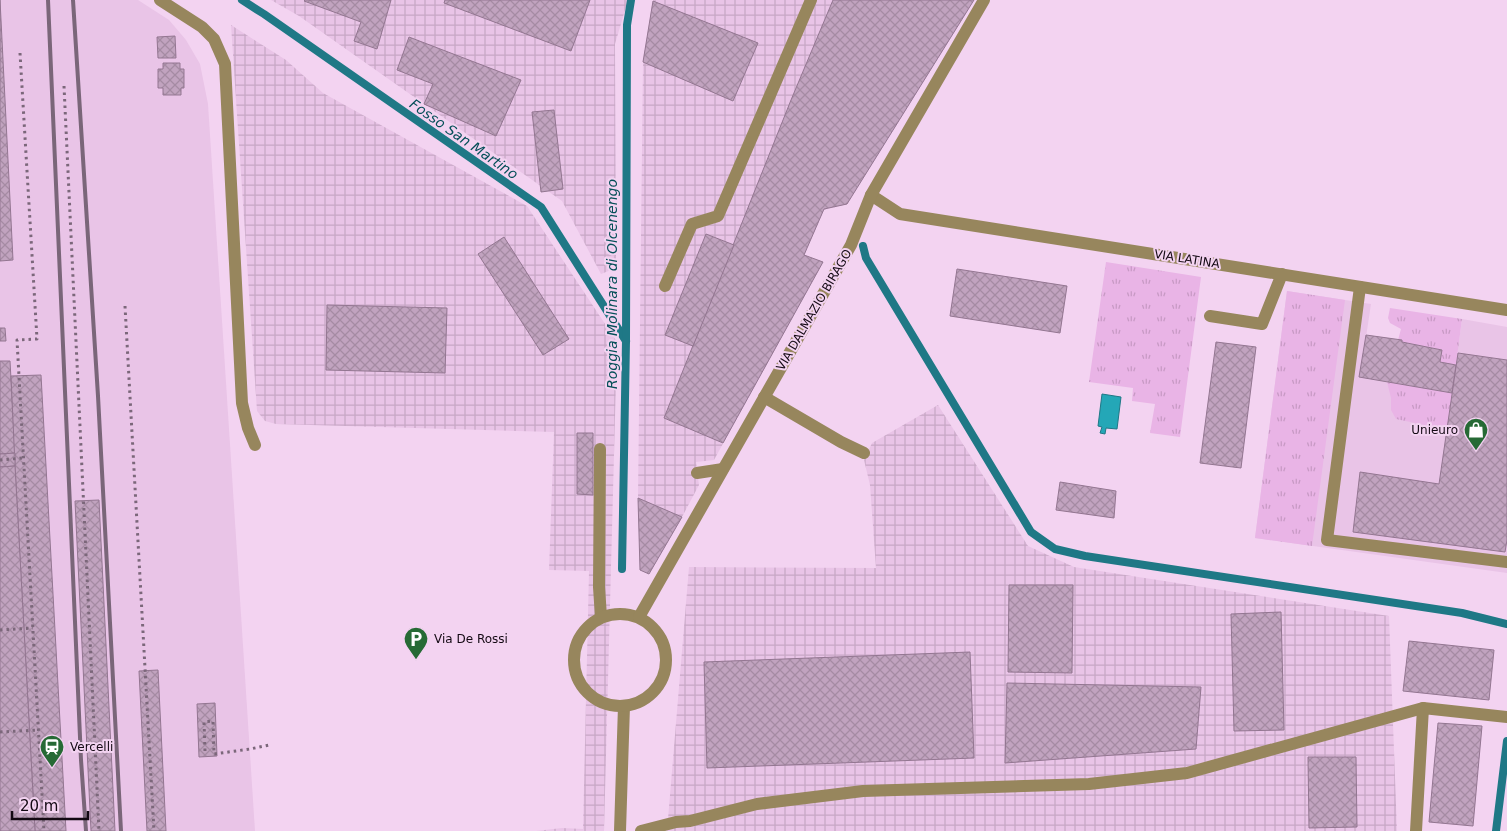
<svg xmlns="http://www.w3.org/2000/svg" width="1507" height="831" viewBox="0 0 1507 831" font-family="'DejaVu Sans',sans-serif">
  <defs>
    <pattern id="industrial-grid" width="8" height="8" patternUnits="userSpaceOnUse" patternTransform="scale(1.25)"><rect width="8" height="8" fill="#e9c4e7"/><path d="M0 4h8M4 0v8" fill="none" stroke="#c7a7c5"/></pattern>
    <pattern id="grass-tufts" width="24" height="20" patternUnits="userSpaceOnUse" patternTransform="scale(1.25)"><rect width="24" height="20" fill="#e9b4e6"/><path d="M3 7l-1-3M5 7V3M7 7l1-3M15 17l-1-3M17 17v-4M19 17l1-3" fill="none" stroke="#c799c4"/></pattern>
    <pattern id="building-cross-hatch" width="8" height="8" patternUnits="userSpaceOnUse" patternTransform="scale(1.25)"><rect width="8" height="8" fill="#c1a3bf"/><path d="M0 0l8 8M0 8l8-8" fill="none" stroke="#a58ba3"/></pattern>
  </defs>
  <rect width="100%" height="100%" fill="#f3d3f1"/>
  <!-- built -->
  <g fill="#e9c4e7">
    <polygon points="0,0 138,0 169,20 186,40 200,64 208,104 255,831 0,831"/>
    <polygon points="1287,291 1371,304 1360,377 1452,393 1462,319 1507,327 1507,573 1255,538"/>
  </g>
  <!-- industrial -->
  <g fill="url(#industrial-grid)">
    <polygon points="271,0 628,0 615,44 616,268 601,274 562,201 299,16"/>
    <polygon points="653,0 974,0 847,204 824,210 804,255 823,262 714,460 696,462 699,485 682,517 638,498 643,62"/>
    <polygon points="231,25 286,60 323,93 527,206 617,342 604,831 536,831 562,828 583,829 589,571 549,570 554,432 276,424 265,421 257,411"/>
    <polygon points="938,405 1028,546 1074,567 1389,616 1397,831 667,831 689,567 876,568 870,485 864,460 872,443"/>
  </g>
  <!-- grass -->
  <g fill="url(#grass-tufts)">
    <polygon points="1106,262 1201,277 1180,437 1150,433 1155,404 1132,401 1133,388 1089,382"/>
    <polygon points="1287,291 1345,300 1312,546 1255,538"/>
    <polygon points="1390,308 1462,319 1456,365 1440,362 1442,350 1402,342 1402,340 1398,340 1401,329 1390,323 1388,318"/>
    <polygon points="1387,382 1452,393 1448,430 1396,419 1391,410 1391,398"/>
  </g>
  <!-- water -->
  <polygon fill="#24a7b7" stroke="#1f7886" points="1102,394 1121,397 1117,429 1106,428 1105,434 1100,433 1102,427 1098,426"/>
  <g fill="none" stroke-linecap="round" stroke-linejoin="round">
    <!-- stream -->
    <g stroke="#1f7886" stroke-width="8">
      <polyline points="242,0 264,14 541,207 626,341"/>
      <polyline points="863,246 866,258 1031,532 1055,549 1085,556 1462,613 1507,624"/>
      <polyline points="622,569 626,341 627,25 631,0"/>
      <polyline points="1496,831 1507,741"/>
    </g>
  </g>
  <!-- building -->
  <g fill="url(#building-cross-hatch)" stroke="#937691">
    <polygon points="0,0 13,260 0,261"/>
    <polygon points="305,0 391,0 377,49 354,41 361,22 304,1"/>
    <polygon points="445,0 590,0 571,51 444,3"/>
    <polygon points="833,0 974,0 847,204 824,209 804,255 823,262 723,443 664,418 791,100"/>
    <polygon points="653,1 758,43 733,101 643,62"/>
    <polygon points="175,36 176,58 158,58 157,37"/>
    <polygon points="409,37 521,80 496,136 424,104 433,84 397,70"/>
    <polygon points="163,63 180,63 180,69 184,69 184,88 181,88 181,95 163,95 163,88 158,88 158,69 163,69"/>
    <polygon points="554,110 563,189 541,192 532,112"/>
    <polygon points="706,234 734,245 693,346 665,335"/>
    <polygon points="504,237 569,339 543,355 478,254"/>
    <polygon points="957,269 1067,286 1060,333 950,316"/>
    <polygon points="327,305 447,308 445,373 326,370"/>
    <polygon points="0,328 5,328 6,341 0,341"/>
    <polygon points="1366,335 1402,340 1402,342 1442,350 1440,362 1456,365 1452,393 1359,377"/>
    <polygon points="1216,342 1256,347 1241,468 1200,463"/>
    <polygon points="1458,353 1507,360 1507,540 1505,552 1353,532 1360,472 1439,484"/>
    <polygon points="0,361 10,361 15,453 0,454"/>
    <polygon points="41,375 66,831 35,831 15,466 11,376"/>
    <polygon points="577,433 593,433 593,495 577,494"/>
    <polygon points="15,453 15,466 0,467 0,454"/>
    <polygon points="15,466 24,629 35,831 0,831 0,467"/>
    <polygon points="1060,482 1116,491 1114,518 1056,510"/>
    <polygon points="638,498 682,517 649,574 640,570"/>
    <polygon points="99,500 115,831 91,831 75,501"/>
    <polygon points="1009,585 1073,585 1072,673 1008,672"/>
    <polygon points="1281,612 1284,730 1234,731 1231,614"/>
    <polygon points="1409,641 1494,650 1489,700 1403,691"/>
    <polygon points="970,652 974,758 707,768 704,662"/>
    <polygon points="158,670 166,831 147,831 139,671"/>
    <polygon points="1007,683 1201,687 1196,749 1005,763"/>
    <polygon points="215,703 217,756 199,757 197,704"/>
    <polygon points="1438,723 1482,726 1473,826 1429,822"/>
    <polygon points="1308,757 1356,757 1357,827 1309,828"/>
  </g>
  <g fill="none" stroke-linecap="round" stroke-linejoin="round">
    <!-- path -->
    <g stroke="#7b677a" stroke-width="3" stroke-dasharray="2.5 4" stroke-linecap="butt">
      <polyline points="20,53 37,339 17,340 44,831"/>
      <polyline points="64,86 99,831"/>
      <polyline points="125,306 154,831"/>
      <polyline points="0,460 23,458"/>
      <polyline points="0,630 33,628"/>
      <polyline points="0,732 38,730"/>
      <polyline points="205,751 204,722 213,721 214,754 250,749 269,745"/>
    </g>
    <!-- lane -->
    <g stroke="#97865d" stroke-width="12">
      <polyline points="665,286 692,224 718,216 811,0"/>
      <polyline points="1360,287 1327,540 1507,562"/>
      <polyline points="1210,316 1262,324 1282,274"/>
      <polyline points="764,397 841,442 864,453"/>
      <polyline points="600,449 599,587 601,617"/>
      <polyline points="697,473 723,469"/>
      <polyline points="620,831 624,706"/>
      <polyline points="641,831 676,822 690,821 757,804 863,791 1089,784 1187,773 1423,708"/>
      <polyline points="1416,831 1423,708 1507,717"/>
    </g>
    <!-- street -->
    <g stroke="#97865d" stroke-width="12">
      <polyline points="160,0 202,27 214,39 225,64 242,403 248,428 255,445"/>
      <polyline points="871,195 900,214 1507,310"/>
      <circle cx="620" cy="660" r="46"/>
      <polyline points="639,617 851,245 871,195 984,0"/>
    </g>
    <!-- rail -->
    <g stroke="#7a6679" stroke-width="4">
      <polyline points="48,0 81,760 86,831"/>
      <polyline points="73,0 98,396 121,831"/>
    </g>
  </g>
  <!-- icons -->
  <defs>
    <symbol id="shop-pin" viewBox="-11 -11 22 30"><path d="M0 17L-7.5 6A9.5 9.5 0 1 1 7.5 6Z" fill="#266a35" stroke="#f3d3f1"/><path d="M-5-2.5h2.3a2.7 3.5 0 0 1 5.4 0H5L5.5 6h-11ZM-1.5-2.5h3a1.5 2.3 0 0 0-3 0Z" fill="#fff"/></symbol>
    <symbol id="parking-pin" viewBox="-11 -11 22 30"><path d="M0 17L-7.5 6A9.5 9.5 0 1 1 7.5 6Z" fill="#266a35" stroke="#f3d3f1"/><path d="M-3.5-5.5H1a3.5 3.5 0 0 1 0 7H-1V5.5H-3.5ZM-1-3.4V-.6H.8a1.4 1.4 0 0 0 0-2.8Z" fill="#fff"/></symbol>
    <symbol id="station-pin" viewBox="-11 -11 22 30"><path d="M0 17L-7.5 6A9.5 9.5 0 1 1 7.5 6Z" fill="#266a35" stroke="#f3d3f1"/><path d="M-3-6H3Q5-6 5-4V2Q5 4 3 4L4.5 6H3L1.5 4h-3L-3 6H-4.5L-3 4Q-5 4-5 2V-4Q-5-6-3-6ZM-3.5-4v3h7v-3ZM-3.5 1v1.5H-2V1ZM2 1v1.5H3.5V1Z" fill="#fff"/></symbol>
  </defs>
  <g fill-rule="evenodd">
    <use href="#shop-pin" x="1462" y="416" width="28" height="38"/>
    <use href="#parking-pin" x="402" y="625" width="28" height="38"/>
    <use href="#station-pin" x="38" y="733" width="28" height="38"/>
  </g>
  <g text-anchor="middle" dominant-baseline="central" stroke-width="4" stroke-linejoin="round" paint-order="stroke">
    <!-- street labels -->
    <g font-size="12" fill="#130913" stroke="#f3d3f1">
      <text transform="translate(1187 259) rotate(9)">VIA LATINA</text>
      <text transform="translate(814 310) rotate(-60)">VIA DALMAZIO BIRAGO</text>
    </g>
    <!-- poi labels -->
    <g font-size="12" fill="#130913" stroke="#f3d3f1" text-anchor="start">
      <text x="1458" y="430" text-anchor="end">Unieuro</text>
      <text x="434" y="639">Via De Rossi</text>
      <text x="70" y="747">Vercelli</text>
    </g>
    <!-- water labels -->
    <g font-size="14" font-style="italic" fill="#054f58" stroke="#f3d3f1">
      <text transform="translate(464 139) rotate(35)">Fosso San Martino</text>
      <text transform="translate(612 284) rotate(-90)">Roggia Molinara di Olcenengo</text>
    </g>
  </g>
  <!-- scale -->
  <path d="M12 811v8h76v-8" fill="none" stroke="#130913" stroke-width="2.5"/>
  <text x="20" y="811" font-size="15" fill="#130913" stroke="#f3d3f1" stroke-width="4" paint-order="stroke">20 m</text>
</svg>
